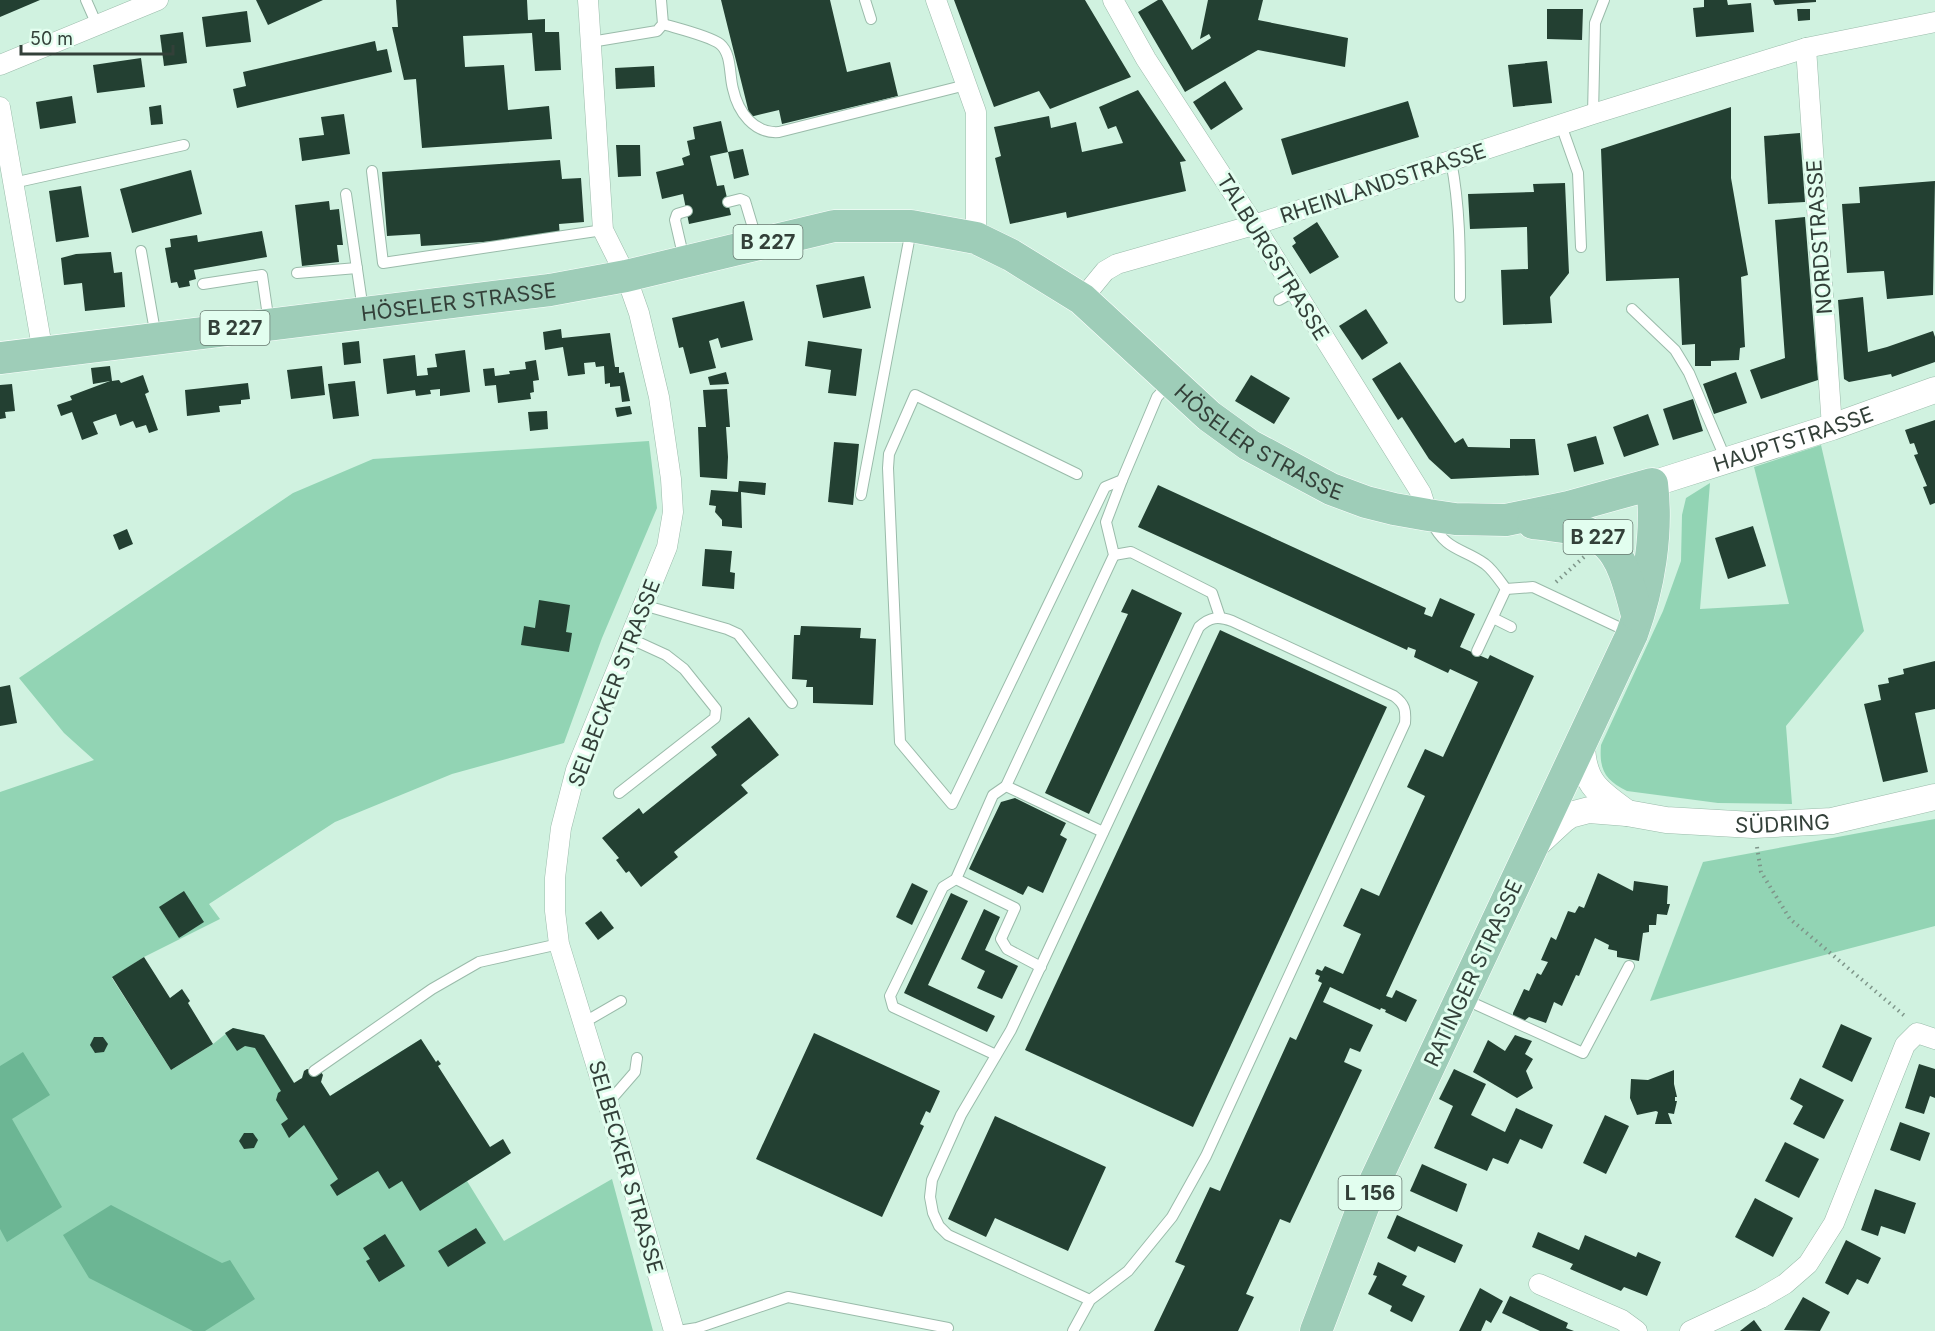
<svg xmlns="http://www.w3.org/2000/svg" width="1935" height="1331" viewBox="0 0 1935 1331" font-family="Inter,sans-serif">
  <rect width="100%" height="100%" fill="#d0f2e0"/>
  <!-- green -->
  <g fill="#92d4b4">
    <polygon points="649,441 657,508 602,638 564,743 452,774 335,822 209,904 220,919 144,957 112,978 171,1070 213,1044 233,1028 264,1035 295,1084 314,1071 330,1096 421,1039 496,1163 467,1181 504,1241 612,1179 653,1331 0,1331 0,792 94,760 64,733 19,678 293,493 373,459"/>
    <path d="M1821 445 1864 631 1786 726 1792 804 1718 803 1627 791C1605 780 1599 770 1601 745L1663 611 1681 561 1682 515 1686 498 1710 483 1700 609 1789 604 1754 467Z"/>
    <polygon points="1935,819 1935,926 1650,1001 1703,862"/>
  </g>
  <!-- water -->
  <g fill="#6cb694">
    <polygon points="23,1052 50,1095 12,1119 62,1207 7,1242 0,1229 0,1066"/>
    <polygon points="111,1205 222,1263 230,1260 255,1299 205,1331 193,1331 89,1278 63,1235"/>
  </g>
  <!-- building -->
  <g fill="#234032">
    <polygon points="0,0 40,0 0,17"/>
    <polygon points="256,0 323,0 268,25"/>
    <polygon points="396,0 527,0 528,20 545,19 545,32 559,32 561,70 535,71 532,33 463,36 465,67 504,65 508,110 549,106 552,139 422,148 416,79 404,80 392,27 398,27"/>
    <polygon points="721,0 830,0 847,72 890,62 898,96 782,124 779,110 750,117"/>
    <polygon points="954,0 1085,0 1131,77 1050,109 1039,91 994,107"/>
    <polygon points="1158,0 1162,0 1192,50 1211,38 1209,34 1200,39 1208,0 1263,0 1258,20 1348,38 1345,67 1258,50 1185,92 1138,12"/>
    <polygon points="1704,0 1727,0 1728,5 1751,3 1754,32 1696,37 1693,8 1704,7"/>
    <polygon points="1773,0 1816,0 1816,2 1775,5"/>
    <polygon points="1547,9 1583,9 1582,40 1547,39"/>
    <polygon points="1797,9 1810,9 1810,20 1798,21"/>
    <polygon points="247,11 251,42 206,47 202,17"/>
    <polygon points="183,32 187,63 164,66 160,35"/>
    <polygon points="375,41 377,51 387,49 392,72 237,108 233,89 246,86 243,72"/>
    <polygon points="141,58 145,87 97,93 93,65"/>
    <polygon points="1547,61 1552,103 1513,107 1508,65"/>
    <polygon points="654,66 655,87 616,89 615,68"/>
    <polygon points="1225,81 1243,109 1211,130 1193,102"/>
    <polygon points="1138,90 1186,161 1180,162 1186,191 1067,218 1066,212 1010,224 995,158 1001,156 994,127 1049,116 1051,128 1076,122 1082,152 1123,143 1116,126 1108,129 1099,107"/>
    <polygon points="72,96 76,123 40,129 36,102"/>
    <polygon points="1408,101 1419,137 1292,175 1281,139"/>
    <polygon points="161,105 163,124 151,125 149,107"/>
    <polygon points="1731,107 1731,178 1748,275 1741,277 1745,347 1740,348 1739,360 1711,361 1711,366 1695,366 1695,344 1682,345 1679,278 1606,281 1601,149"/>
    <polygon points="344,114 350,154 302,161 299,138 324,135 321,117"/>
    <polygon points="721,121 728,152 743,149 749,175 734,179 728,152 710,156 717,186 724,185 731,215 689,224 683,194 662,199 656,172 684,165 682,158 690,155 687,141 695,139 693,127"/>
    <polygon points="1800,133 1805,202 1768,204 1764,136"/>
    <polygon points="616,145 640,145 641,176 618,177"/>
    <polygon points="560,160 562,179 581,178 584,222 559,224 560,237 421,246 420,234 387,236 382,172"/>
    <polygon points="191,170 202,214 132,233 120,189"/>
    <polygon points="1935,181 1933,295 1887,299 1884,271 1847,273 1842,204 1860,203 1859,187"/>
    <polygon points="1565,183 1569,273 1550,297 1552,323 1503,325 1501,270 1528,269 1527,227 1470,229 1468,194 1534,192 1533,184"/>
    <polygon points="81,186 89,237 56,242 49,191"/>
    <polygon points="329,201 330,210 339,209 343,245 337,245 339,262 302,266 295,205"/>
    <polygon points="1805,217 1818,380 1761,399 1750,370 1785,358 1775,220"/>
    <polygon points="1317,222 1339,257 1310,274 1292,246 1296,243 1293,238"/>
    <polygon points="262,231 267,257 194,270 196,279 189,281 190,286 179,288 177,282 171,283 165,248 171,247 170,239 197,235 198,242"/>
    <polygon points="111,252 114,273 122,272 125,307 85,311 82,283 64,285 61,258 76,254"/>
    <polygon points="864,276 871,308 823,318 816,285"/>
    <polygon points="1863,297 1868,352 1887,347 1933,331 1935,337 1935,362 1892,377 1891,374 1849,382 1844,379 1838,300"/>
    <polygon points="744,301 753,340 721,348 718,338 709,341 716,368 690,374 683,347 679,348 672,318"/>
    <polygon points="1366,309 1388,343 1362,360 1339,326"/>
    <polygon points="561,329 562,338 610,333 615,367 619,367 619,373 624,372 630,401 622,402 620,386 610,387 610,383 605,384 604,366 596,367 595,362 584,363 585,374 568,376 563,347 545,350 543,332"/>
    <polygon points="359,341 361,363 344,365 342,343"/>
    <polygon points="808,341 862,349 856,396 828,393 831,370 805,366"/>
    <polygon points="465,350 470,392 440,396 440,389 430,390 431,394 416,396 415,390 387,394 383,359 415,355 417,376 428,375 427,368 437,367 435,354"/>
    <polygon points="536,360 539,380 533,381 534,392 530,393 531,399 498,403 496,385 485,386 483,369 494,368 495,376 510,374 509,371 526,369 525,362"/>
    <polygon points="1400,362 1455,443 1463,438 1468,447 1510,448 1510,439 1535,439 1539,475 1451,479 1429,459 1402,417 1398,420 1372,379"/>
    <polygon points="110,366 112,381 119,380 121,383 143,375 149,392 145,394 158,430 149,433 146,425 136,428 133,421 120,426 116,414 93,422 98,434 82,440 72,412 61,416 57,405 72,400 70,396 110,381 93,384 91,368"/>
    <polygon points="322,366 325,395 291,399 287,370"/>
    <polygon points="726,372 729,384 710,385 708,377"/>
    <polygon points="1736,372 1747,403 1714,414 1703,384"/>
    <polygon points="1251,375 1290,398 1274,424 1235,401"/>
    <polygon points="355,381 359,416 333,419 328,384"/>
    <polygon points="248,383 250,399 241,400 241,404 219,406 220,412 187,416 185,390"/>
    <polygon points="12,384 15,411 5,412 6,418 0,419 0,385"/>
    <polygon points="727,389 730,427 726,427 728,457 727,479 700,477 698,427 706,427 703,390"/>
    <polygon points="1693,399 1703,431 1673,440 1663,409"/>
    <polygon points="630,406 632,414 617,417 615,408"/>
    <polygon points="547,411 548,429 530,431 528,412"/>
    <polygon points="1648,414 1659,445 1624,457 1613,427"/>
    <polygon points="1935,420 1935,503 1930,505 1923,487 1927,486 1914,455 1918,454 1914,443 1910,444 1905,430"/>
    <polygon points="1596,436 1604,464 1574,472 1567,444"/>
    <polygon points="834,442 859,444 853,505 828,502"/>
    <polygon points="739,481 766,483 765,495 741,492 742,528 722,526 722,520 715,512 716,506 709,505 711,490 738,492"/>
    <polygon points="1158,485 1426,608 1424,614 1432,617 1440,598 1475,614 1460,647 1488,659 1490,655 1534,676 1386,996 1392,998 1396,990 1417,1000 1406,1022 1385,1012 1386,1010 1381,1008 1380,1010 1330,987 1323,1002 1373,1025 1360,1052 1350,1048 1344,1062 1362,1070 1290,1223 1280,1219 1246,1294 1254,1297 1238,1331 1154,1331 1185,1266 1175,1262 1210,1187 1220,1191 1290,1037 1296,1040 1322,983 1318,981 1320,976 1315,974 1317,969 1322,971 1325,966 1343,974 1361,934 1343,926 1361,888 1379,896 1425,796 1407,787 1425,749 1443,757 1478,682 1450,669 1448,673 1414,657 1416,650 1408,647 1407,650 1138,527"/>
    <polygon points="1753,526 1766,566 1728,579 1715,538"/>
    <polygon points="127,529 133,544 119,550 113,535"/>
    <polygon points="705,549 732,551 730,572 735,573 734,589 702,586"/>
    <polygon points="1132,589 1182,613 1089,814 1045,793 1128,614 1121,612"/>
    <polygon points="539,600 570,605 566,632 572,633 569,652 521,645 524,626 535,628"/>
    <polygon points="801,626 861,628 860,638 876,639 873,705 813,703 813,687 806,687 807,680 792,679 794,635 800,635"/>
    <polygon points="1220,630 1387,707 1193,1127 1025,1050"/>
    <polygon points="1935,661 1935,709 1915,713 1928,772 1883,782 1864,704 1881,700 1878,685 1889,683 1888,678 1904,674 1903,669"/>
    <polygon points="10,685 17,723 0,726 0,687"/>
    <polygon points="749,717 779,755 741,785 748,793 674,852 678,857 641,887 629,871 626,873 616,860 619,858 602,838 639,808 643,814 717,755 711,747"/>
    <polygon points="1015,798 1066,823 1060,835 1067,839 1043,893 1028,886 1023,895 969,869 1001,802"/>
    <polygon points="1598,873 1633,891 1634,881 1668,886 1667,904 1670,904 1667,915 1657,914 1656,925 1649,925 1649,932 1643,933 1639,961 1617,957 1617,951 1608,949 1609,945 1595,938 1579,976 1576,975 1562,1006 1554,1002 1546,1023 1529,1017 1524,1021 1513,1016 1513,1013 1524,989 1529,991 1537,973 1541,975 1548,962 1541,960 1551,937 1556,940 1568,911 1575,913 1579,906 1584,908"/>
    <polygon points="912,883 928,891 912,925 896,917"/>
    <polygon points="184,891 204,922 179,938 159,907"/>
    <polygon points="951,893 968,901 928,985 995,1016 987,1032 904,993"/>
    <polygon points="984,909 1000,917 985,950 1018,966 1002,999 977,988 985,971 961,959"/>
    <polygon points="601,911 614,928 598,940 585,923"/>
    <polygon points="144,957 170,998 182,989 190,1001 188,1003 213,1044 171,1070 112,977"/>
    <polygon points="1841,1024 1872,1038 1852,1082 1822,1067"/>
    <polygon points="233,1028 264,1035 294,1083 302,1078 304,1071 307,1069 321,1072 323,1075 321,1082 330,1096 421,1039 436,1062 438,1060 441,1064 438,1066 490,1147 503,1139 511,1153 420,1211 402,1181 389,1189 378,1171 337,1196 330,1185 338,1179 304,1125 289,1138 281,1124 288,1119 276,1100 278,1093 281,1091 255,1048 245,1046 237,1051 225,1033"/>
    <polygon points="814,1033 940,1091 930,1113 926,1111 920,1124 924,1126 882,1217 756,1159"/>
    <polygon points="1515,1035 1532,1041 1525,1054 1533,1059 1526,1071 1533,1088 1517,1098 1473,1072 1488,1040 1505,1051"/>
    <polygon points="94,1037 103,1037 108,1044 104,1052 95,1053 90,1045"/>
    <polygon points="1919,1064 1935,1069 1935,1098 1930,1096 1924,1114 1905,1108"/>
    <polygon points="1454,1069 1486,1084 1471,1115 1505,1132 1516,1108 1553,1125 1542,1149 1520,1139 1508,1164 1493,1158 1487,1171 1434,1148 1453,1106 1439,1099"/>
    <polygon points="1674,1070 1674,1084 1677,1097 1675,1097 1675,1101 1677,1101 1674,1114 1668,1113 1672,1124 1655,1124 1658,1112 1656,1111 1637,1115 1630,1098 1631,1079 1648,1080"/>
    <polygon points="1800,1078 1844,1100 1824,1139 1793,1124 1803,1106 1790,1099"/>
    <polygon points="1605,1115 1629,1126 1606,1174 1583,1163"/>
    <polygon points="995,1116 1106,1167 1068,1251 995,1218 986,1237 948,1219"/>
    <polygon points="1900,1122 1930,1133 1920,1161 1890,1150"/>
    <polygon points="244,1133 253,1133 258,1140 254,1148 244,1149 239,1141"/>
    <polygon points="1785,1142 1819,1159 1799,1198 1765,1181"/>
    <polygon points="1422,1164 1467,1184 1457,1212 1410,1191"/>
    <polygon points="1875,1189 1916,1203 1905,1234 1881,1226 1878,1236 1861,1230"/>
    <polygon points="1755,1198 1793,1218 1773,1257 1735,1237"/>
    <polygon points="1397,1215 1463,1245 1455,1263 1418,1246 1415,1252 1387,1238"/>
    <polygon points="476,1228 486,1243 448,1267 438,1251"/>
    <polygon points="1538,1232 1579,1250 1585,1235 1636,1257 1638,1252 1661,1262 1647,1296 1624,1287 1621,1291 1570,1269 1573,1264 1532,1247"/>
    <polygon points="385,1234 405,1266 379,1282 366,1261 370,1259 363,1248"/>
    <polygon points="1846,1240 1881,1258 1868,1284 1857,1279 1848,1295 1825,1283"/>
    <polygon points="1378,1262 1407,1276 1402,1285 1425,1296 1412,1322 1390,1311 1392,1306 1368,1294 1377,1276 1373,1275"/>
    <polygon points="1480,1288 1503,1301 1491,1323 1486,1320 1481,1331 1459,1331"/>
    <polygon points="1510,1296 1568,1323 1566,1328 1574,1331 1540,1331 1502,1313"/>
    <polygon points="1803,1297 1830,1312 1820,1331 1784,1330"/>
    <polygon points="1754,1320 1762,1331 1740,1331"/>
  </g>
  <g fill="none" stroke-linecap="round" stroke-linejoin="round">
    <defs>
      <g id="service">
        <polyline points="86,0 97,25"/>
        <polyline points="865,0 871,19"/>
        <path d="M663 24C676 28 710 36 720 44 732 54 729 75 733 89 738 112 754 134 779 132L966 85"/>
        <polyline points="591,42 657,31 663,24 661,0"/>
        <polyline points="1593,114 1595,23 1604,0"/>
        <polyline points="1561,125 1578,173 1581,247"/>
        <path d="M1451 161C1460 206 1460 251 1460 297"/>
        <polyline points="372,171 383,263 603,230"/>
        <polyline points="13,183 184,145"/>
        <polyline points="346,194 363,310"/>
        <polyline points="728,202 740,199 745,201 757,241"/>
        <polyline points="141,251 156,337"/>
        <polyline points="684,259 675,220 677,214 687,211"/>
        <polyline points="297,273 357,268"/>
        <polyline points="203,284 262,275 269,323"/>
        <polyline points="1279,300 1295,291"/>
        <polyline points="1632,309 1675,350 1689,373 1726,460"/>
        <polyline points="1077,474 915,395 889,454 888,468 900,742 952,804 1105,487 1122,480 1157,397 1169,384"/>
        <polyline points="861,495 911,230"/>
        <path d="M1431 521C1447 552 1461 547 1485 564 1493 570 1500 581 1506 589"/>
        <polyline points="1114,555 1131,552 1212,593 1220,617"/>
        <polyline points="1506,589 1533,587 1631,633"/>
        <polyline points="643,605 727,629 738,634 792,703"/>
        <polyline points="1493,618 1511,627"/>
        <polyline points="1477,651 1506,589"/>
        <polyline points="1006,786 1103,832"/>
        <polyline points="619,793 715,718 716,709 684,669 666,655 629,638"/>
        <polyline points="956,879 1015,908 1001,939 1007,949 1041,967"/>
        <polyline points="1464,999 1583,1053 1629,966"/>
        <polyline points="583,1023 621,1001"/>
        <polyline points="996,1055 893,1007 890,996 943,887 956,879 993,795 1006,786 1114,555 1106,522 1122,480"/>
        <polyline points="314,1071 432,989 479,962 559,944"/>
        <polyline points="608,1103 635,1072 637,1058"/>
        <polyline points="678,1331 697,1328 788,1297 948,1328"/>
        <path d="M1073 1331 1090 1300 1128 1271 1172 1217 1206 1156 1405 723C1406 710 1405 704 1394 696L1232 621C1218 616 1210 617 1199 627L1011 1030 961 1115 932 1180 930 1197 933 1213 939 1226 948 1235 1090 1300"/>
      </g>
      <g id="minor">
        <polyline points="588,0 603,230 626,276 639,313 659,397 671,479 673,512 667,547 576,770 561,828 555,878 555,911 559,944 619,1139 674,1331"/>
        <polyline points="936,0 976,112 976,238"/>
        <polyline points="1113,0 1146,59 1254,225 1421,493 1428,515"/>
        <polyline points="1806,48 1832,427"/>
        <polyline points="0,65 158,0"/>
        <polyline points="0,107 43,353"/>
        <polyline points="1082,299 1105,271 1117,264 1254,225 1593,114 1806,48 1935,22"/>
        <polyline points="1539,1284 1622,1320 1637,1331"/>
        <polyline points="1690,1331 1761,1298 1785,1284 1808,1264 1834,1223 1905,1045 1917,1033 1935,1039"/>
      </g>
      <g id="tertiary">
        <path id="s1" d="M1652 484 1832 427 1935 390"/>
        <path d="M1582 745C1583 783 1598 792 1627 813"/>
        <path id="s2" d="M1537 844 1563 820 1570 815 1589 810 1627 813 1666 820 1753 825 1832 821 1935 797"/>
      </g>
      <g id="primary">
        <path id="s3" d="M0 358 550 290 626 276 834 226H911L976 238 1011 255 1082 299 1209 416 1249 445 1331 489 1366 502 1394 509 1428 515 1455 519 1506 520 1569 507 1652 484C1658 533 1649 587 1632 634L1363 1207 1316 1331"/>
        <path d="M1533 523C1611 531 1618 541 1637 615"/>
      </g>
    </defs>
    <!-- service casing -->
    <use href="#service" stroke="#9abbaa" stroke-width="12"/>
    <!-- minor casing -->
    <use href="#minor" stroke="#9abbaa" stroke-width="21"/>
    <!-- tertiary casing -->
    <use href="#tertiary" stroke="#9abbaa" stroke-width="27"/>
    <!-- primary casing -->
    <use href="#primary" stroke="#fff" stroke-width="33"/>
    <!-- path -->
    <g stroke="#7e9589" stroke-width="4" stroke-dasharray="1.5 4.5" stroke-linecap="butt">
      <polyline points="1556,582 1584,557"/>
      <polyline points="1757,847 1761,872 1790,919 1906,1017"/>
    </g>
    <!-- service -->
    <use href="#service" stroke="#fff" stroke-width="10"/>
    <!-- minor -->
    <use href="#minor" stroke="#fff" stroke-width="20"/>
    <!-- tertiary -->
    <use href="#tertiary" stroke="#fff" stroke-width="26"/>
    <!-- primary -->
    <use href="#primary" stroke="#9ecdb8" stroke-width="32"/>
  </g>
  <g text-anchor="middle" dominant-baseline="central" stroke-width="6" stroke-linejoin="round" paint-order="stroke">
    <!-- shield labels -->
    <g fill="#e2feef" stroke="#687970" stroke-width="1.5">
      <rect x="733.5" y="225" width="69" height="34" rx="4.5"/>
      <rect x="200.5" y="311" width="69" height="34" rx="4.5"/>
      <rect x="1563.5" y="520" width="69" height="34" rx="4.5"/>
      <rect x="1338.5" y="1176" width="63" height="34" rx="4.5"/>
    </g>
    <g font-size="20" font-weight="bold" fill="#334039">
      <text x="768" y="242">B 227</text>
      <text x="235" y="328">B 227</text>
      <text x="1598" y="537">B 227</text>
      <text x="1370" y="1193">L 156</text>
    </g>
    <!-- street labels -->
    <g font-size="21" fill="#334039" stroke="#e2feef">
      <text transform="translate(1383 183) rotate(-18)">RHEINLANDSTRASSE</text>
      <text transform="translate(1819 237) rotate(-94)">NORDSTRASSE</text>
      <text transform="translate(1273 257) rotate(58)">TALBURGSTRASSE</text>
      <text stroke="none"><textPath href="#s3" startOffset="462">HÖSELER STRASSE</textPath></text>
      <text stroke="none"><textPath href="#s1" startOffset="148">HAUPTSTRASSE</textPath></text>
      <text stroke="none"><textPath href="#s3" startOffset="1340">HÖSELER STRASSE</textPath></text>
      <text transform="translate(614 683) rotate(-69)">SELBECKER STRASSE</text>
      <text stroke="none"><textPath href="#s2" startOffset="258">SÜDRING</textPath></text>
      <text transform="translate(1473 973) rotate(-65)">RATINGER STRASSE</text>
      <text transform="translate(626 1167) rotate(74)">SELBECKER STRASSE</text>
    </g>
  </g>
  <!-- scale -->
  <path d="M21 45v9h152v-9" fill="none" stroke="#334039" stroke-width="3"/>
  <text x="30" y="45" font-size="18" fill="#334039" stroke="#e2feef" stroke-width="4.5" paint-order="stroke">50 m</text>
</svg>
